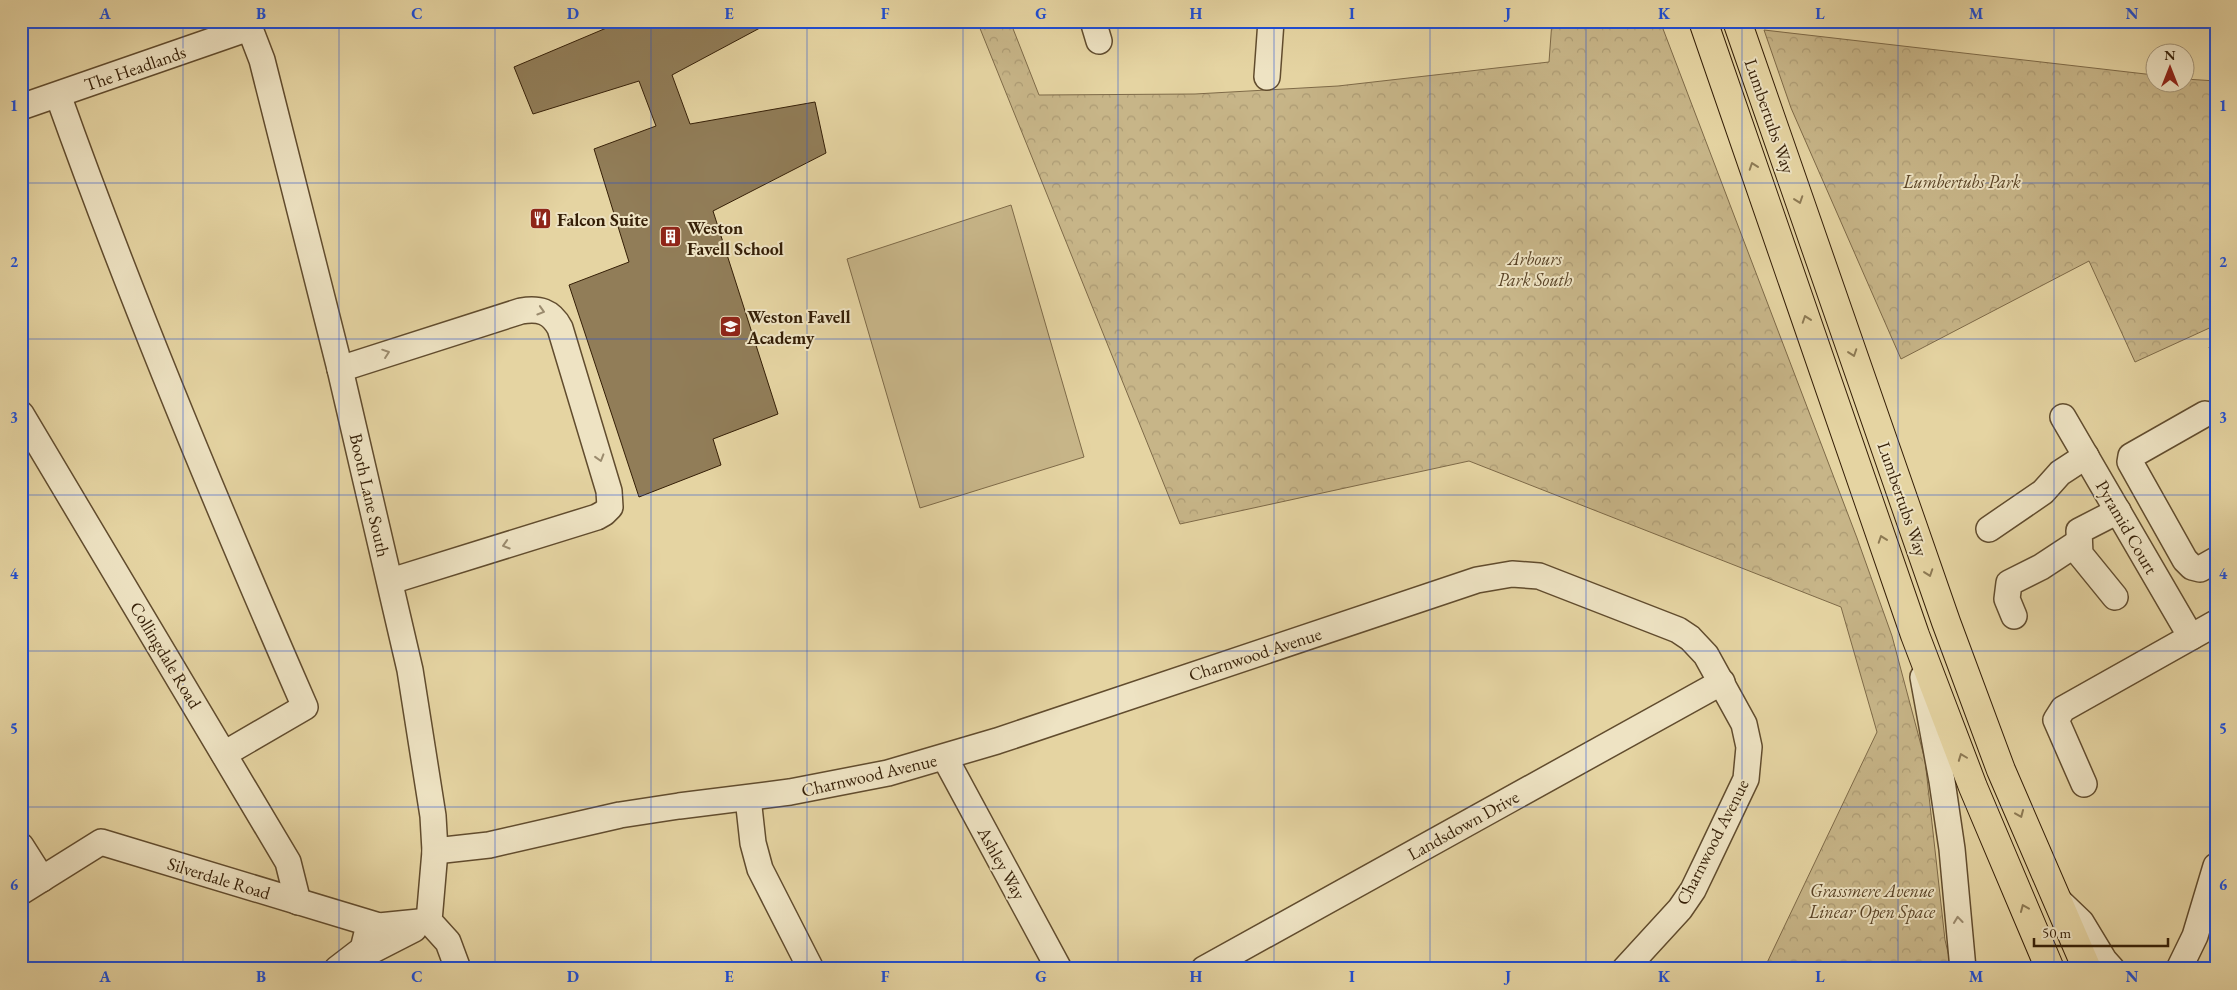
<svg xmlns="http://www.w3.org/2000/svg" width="2237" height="990" viewBox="0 0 2237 990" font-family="'EB Garamond',serif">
  <defs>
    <pattern id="park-crowns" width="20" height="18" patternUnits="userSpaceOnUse" patternTransform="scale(1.25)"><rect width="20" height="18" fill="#c7b588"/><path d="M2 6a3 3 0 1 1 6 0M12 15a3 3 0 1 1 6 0" fill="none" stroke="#ac9b74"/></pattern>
  </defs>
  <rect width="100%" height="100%" fill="#e5d4a2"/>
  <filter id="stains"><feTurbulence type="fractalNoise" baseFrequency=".004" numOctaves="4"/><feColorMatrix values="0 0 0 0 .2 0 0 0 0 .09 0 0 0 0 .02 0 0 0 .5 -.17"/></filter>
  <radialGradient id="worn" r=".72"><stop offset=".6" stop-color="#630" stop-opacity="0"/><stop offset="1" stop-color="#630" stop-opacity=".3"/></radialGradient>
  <!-- park -->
  <g fill="url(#park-crowns)" stroke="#7e6a48">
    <polygon points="977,21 1010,21 1039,95 1195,94 1338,86 1549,62 1552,21 1660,21 1857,538 1892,636 1925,760 1945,940 1952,969 1764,969 1877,732 1841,607 1469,461 1180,524"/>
    <polygon points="1764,30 2154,75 2154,82 2184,82 2185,79 2216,81 2216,325 2135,362 2089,261 1901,359 1791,108"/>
  </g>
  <!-- pitch -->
  <polygon fill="#c7b588" stroke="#7e6a48" points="1011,205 1084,457 920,508 847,259"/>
  <!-- building -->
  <g fill="#917d58" stroke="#351f07">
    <polygon points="623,21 773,21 672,75 690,124 815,102 826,153 713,211 778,414 713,439 721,465 639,497 569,285 629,262 594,149 656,126 639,81 533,114 514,67"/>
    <polygon points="2216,343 2216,359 2209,347"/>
  </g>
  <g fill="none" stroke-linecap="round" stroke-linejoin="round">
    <defs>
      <g id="minor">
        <polyline points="247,21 262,60 340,369 410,670 433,816 435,851 429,921 448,942 458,969"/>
        <polyline points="1093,21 1099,41"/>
        <polyline points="1267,77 1271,21"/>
        <path d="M58 95C132 302 217 506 305 707L224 754"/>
        <polyline points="21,107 249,28"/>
        <path d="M340 369 521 311C539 308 551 311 560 328L609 491 610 507 604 513 597 517 391 581"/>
        <polyline points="21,414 288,862 298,902"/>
        <polyline points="2205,414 2131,456 2130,462 2185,560 2192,567 2200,569 2216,560"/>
        <polyline points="2063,417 2191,637"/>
        <polyline points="1989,529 2043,492 2060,473 2086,456"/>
        <polyline points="2115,597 2080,554 2079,531 2118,511"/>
        <polyline points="2014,616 2007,599 2009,583 2041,567 2079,542"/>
        <polyline points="1923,677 1942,781 1952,849 1963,969"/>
        <polyline points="945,758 1059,969"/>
        <polyline points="2084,784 2056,720 2063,709 2216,623"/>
        <polyline points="748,798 753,843 760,869 811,969"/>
        <polyline points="21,846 42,879"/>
        <polyline points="435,851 489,845 620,815 679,806 790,792 888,773 997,741 1477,580 1512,574 1539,576 1678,630 1690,638 1706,655 1744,724 1749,747 1746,779 1706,863 1693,890 1680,909 1625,969"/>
        <polyline points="21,892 101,842 379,926 429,921"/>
        <polyline points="2058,900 2081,922 2104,960 2112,969"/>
        <polyline points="363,949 373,950 414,929"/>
        <polyline points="337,969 363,949 367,933"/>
        <polyline points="1204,969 1722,682"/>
        <polyline points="2179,969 2195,936 2216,866"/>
      </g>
      <g id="highway">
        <polyline points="1703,21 1915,635 1973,787 2050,969"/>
        <polyline points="1737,21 1946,622 2001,770 2087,969"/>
      </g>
    </defs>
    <!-- minor casing -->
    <use href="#minor" stroke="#614c2e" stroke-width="28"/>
    <!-- highway casing -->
    <use href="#highway" stroke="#351f07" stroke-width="30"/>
    <!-- minor -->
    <use href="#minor" stroke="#eee3c3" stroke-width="25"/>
    <!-- highway -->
    <use href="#highway" stroke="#e5d4a2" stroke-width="28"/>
  </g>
  <!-- one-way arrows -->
  <defs><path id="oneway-chevron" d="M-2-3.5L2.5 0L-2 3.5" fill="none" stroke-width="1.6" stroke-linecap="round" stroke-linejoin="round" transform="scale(1.25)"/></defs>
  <g stroke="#8d7a54">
    <use href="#oneway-chevron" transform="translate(1753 166) rotate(-109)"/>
    <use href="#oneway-chevron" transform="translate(1799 200) rotate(71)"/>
    <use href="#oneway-chevron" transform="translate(1806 319) rotate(-109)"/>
    <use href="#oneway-chevron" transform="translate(1853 353) rotate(71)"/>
    <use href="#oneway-chevron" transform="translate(1882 539) rotate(-109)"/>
    <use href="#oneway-chevron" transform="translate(1929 573) rotate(71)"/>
    <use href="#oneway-chevron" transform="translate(1962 757) rotate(-111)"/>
    <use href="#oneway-chevron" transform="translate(2020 814) rotate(67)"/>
    <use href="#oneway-chevron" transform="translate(2024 908) rotate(-113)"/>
  </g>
  <g stroke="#9b8b6e">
    <use href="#oneway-chevron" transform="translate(541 311) rotate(17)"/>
    <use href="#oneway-chevron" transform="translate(386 353) rotate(-19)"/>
    <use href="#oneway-chevron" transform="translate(600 458) rotate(73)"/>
    <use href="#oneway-chevron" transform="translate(506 545) rotate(163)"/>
    <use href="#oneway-chevron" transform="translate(1958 920) rotate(-96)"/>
  </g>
  <!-- grid -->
  <path fill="none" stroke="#1d4ed8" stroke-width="1" stroke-opacity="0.55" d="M183 21V969M339 21V969M495 21V969M651 21V969M807 21V969M963 21V969M1118 21V969M1274 21V969M1430 21V969M1586 21V969M1742 21V969M1898 21V969M2054 21V969M21 183H2216M21 339H2216M21 495H2216M21 651H2216M21 807H2216"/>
  <!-- icons -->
  <defs>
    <symbol id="restaurant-square" viewBox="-11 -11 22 22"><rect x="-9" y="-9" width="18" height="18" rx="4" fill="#8f2418" stroke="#eee3c3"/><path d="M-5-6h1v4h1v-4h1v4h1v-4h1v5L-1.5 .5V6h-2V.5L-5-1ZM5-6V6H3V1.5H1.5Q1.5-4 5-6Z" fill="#fff"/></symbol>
    <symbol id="building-square" viewBox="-11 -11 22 22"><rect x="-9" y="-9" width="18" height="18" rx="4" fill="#8f2418" stroke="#eee3c3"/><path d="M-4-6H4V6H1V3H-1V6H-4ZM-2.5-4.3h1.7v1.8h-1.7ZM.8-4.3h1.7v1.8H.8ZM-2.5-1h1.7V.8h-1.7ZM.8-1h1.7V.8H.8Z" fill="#fff"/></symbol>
    <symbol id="school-square" viewBox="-11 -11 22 22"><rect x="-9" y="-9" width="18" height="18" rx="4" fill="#8f2418" stroke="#eee3c3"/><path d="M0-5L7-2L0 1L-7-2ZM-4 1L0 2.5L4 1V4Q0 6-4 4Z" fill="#fff"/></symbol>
  </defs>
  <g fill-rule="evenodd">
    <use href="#restaurant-square" x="528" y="206" width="25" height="25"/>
    <use href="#building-square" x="658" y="224" width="25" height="25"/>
    <use href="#school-square" x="718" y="314" width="25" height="25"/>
  </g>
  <g text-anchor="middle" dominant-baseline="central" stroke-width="4" stroke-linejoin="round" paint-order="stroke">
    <!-- street labels -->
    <g font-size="18" fill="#351f07" stroke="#eee3c3">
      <text transform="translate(135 68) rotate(-19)">The Headlands</text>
      <text transform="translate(1770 116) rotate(71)">Lumbertubs Way</text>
      <text transform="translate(370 495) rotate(77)">Booth Lane South</text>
      <text transform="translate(1903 499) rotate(71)">Lumbertubs Way</text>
      <text transform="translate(2127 527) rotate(60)">Pyramid Court</text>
      <text transform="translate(1255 654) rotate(-18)">Charnwood Avenue</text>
      <text transform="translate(166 655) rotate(59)">Collingdale Road</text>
      <text transform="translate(869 775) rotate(-13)">Charnwood Avenue</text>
      <text transform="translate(1463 825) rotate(-29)">Landsdown Drive</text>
      <text transform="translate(1712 842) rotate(-63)">Charnwood Avenue</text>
      <text transform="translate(1002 863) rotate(61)">Ashley Way</text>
      <text transform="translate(219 878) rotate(17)">Silverdale Road</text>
    </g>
    <!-- park labels -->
    <g font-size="18" font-style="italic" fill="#5a4427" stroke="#eee3c3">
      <text x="1962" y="181">Lumbertubs Park</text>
      <text x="1535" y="258">Arbours<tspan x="1535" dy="21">Park South</tspan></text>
      <text x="1872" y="890">Grassmere Avenue<tspan x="1872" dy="21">Linear Open Space</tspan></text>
    </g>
    <!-- poi labels -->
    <g font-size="18" font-weight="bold" fill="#351f07" stroke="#eee3c3" text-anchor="start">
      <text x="557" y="219">Falcon Suite</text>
      <text x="687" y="227">Weston<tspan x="687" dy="21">Favell School</tspan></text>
      <text x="747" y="316">Weston Favell<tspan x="747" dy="21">Academy</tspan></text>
    </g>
  </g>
  <!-- margin -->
  <rect width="2237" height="990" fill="none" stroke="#e5d4a2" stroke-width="55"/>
  <!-- north arrow -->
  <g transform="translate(2170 68)"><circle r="24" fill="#eee3c3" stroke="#a49578"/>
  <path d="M0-4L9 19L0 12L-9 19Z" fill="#8f2418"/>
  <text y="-8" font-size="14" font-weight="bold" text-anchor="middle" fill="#351f07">N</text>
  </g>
  <!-- scale -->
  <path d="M2034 938v8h134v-8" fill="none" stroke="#351f07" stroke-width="2.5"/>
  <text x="2042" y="938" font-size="15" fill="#351f07" stroke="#eee3c3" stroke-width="4" paint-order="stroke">50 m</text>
  <rect x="28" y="28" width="2182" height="934" fill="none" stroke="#1d4ed8" stroke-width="2"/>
  <g font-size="16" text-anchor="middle" font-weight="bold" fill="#1d4ed8">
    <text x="105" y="19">A</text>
    <text x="261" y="19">B</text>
    <text x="417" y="19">C</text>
    <text x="573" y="19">D</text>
    <text x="729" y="19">E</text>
    <text x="885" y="19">F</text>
    <text x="1041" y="19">G</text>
    <text x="1196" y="19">H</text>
    <text x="1352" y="19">I</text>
    <text x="1508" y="19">J</text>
    <text x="1664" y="19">K</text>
    <text x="1820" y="19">L</text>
    <text x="1976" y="19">M</text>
    <text x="2132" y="19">N</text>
    <text x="14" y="111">1</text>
    <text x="2223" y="111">1</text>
    <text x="14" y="267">2</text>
    <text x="2223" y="267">2</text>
    <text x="14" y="423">3</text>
    <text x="2223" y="423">3</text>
    <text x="14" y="579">4</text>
    <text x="2223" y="579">4</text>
    <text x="14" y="734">5</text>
    <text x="2223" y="734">5</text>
    <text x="14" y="890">6</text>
    <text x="2223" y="890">6</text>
    <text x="105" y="982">A</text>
    <text x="261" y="982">B</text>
    <text x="417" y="982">C</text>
    <text x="573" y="982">D</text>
    <text x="729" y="982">E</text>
    <text x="885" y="982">F</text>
    <text x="1041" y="982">G</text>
    <text x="1196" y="982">H</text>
    <text x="1352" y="982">I</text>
    <text x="1508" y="982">J</text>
    <text x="1664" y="982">K</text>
    <text x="1820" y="982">L</text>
    <text x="1976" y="982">M</text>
    <text x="2132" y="982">N</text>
  </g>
  <rect width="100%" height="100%" filter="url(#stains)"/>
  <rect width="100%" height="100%" fill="url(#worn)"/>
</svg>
